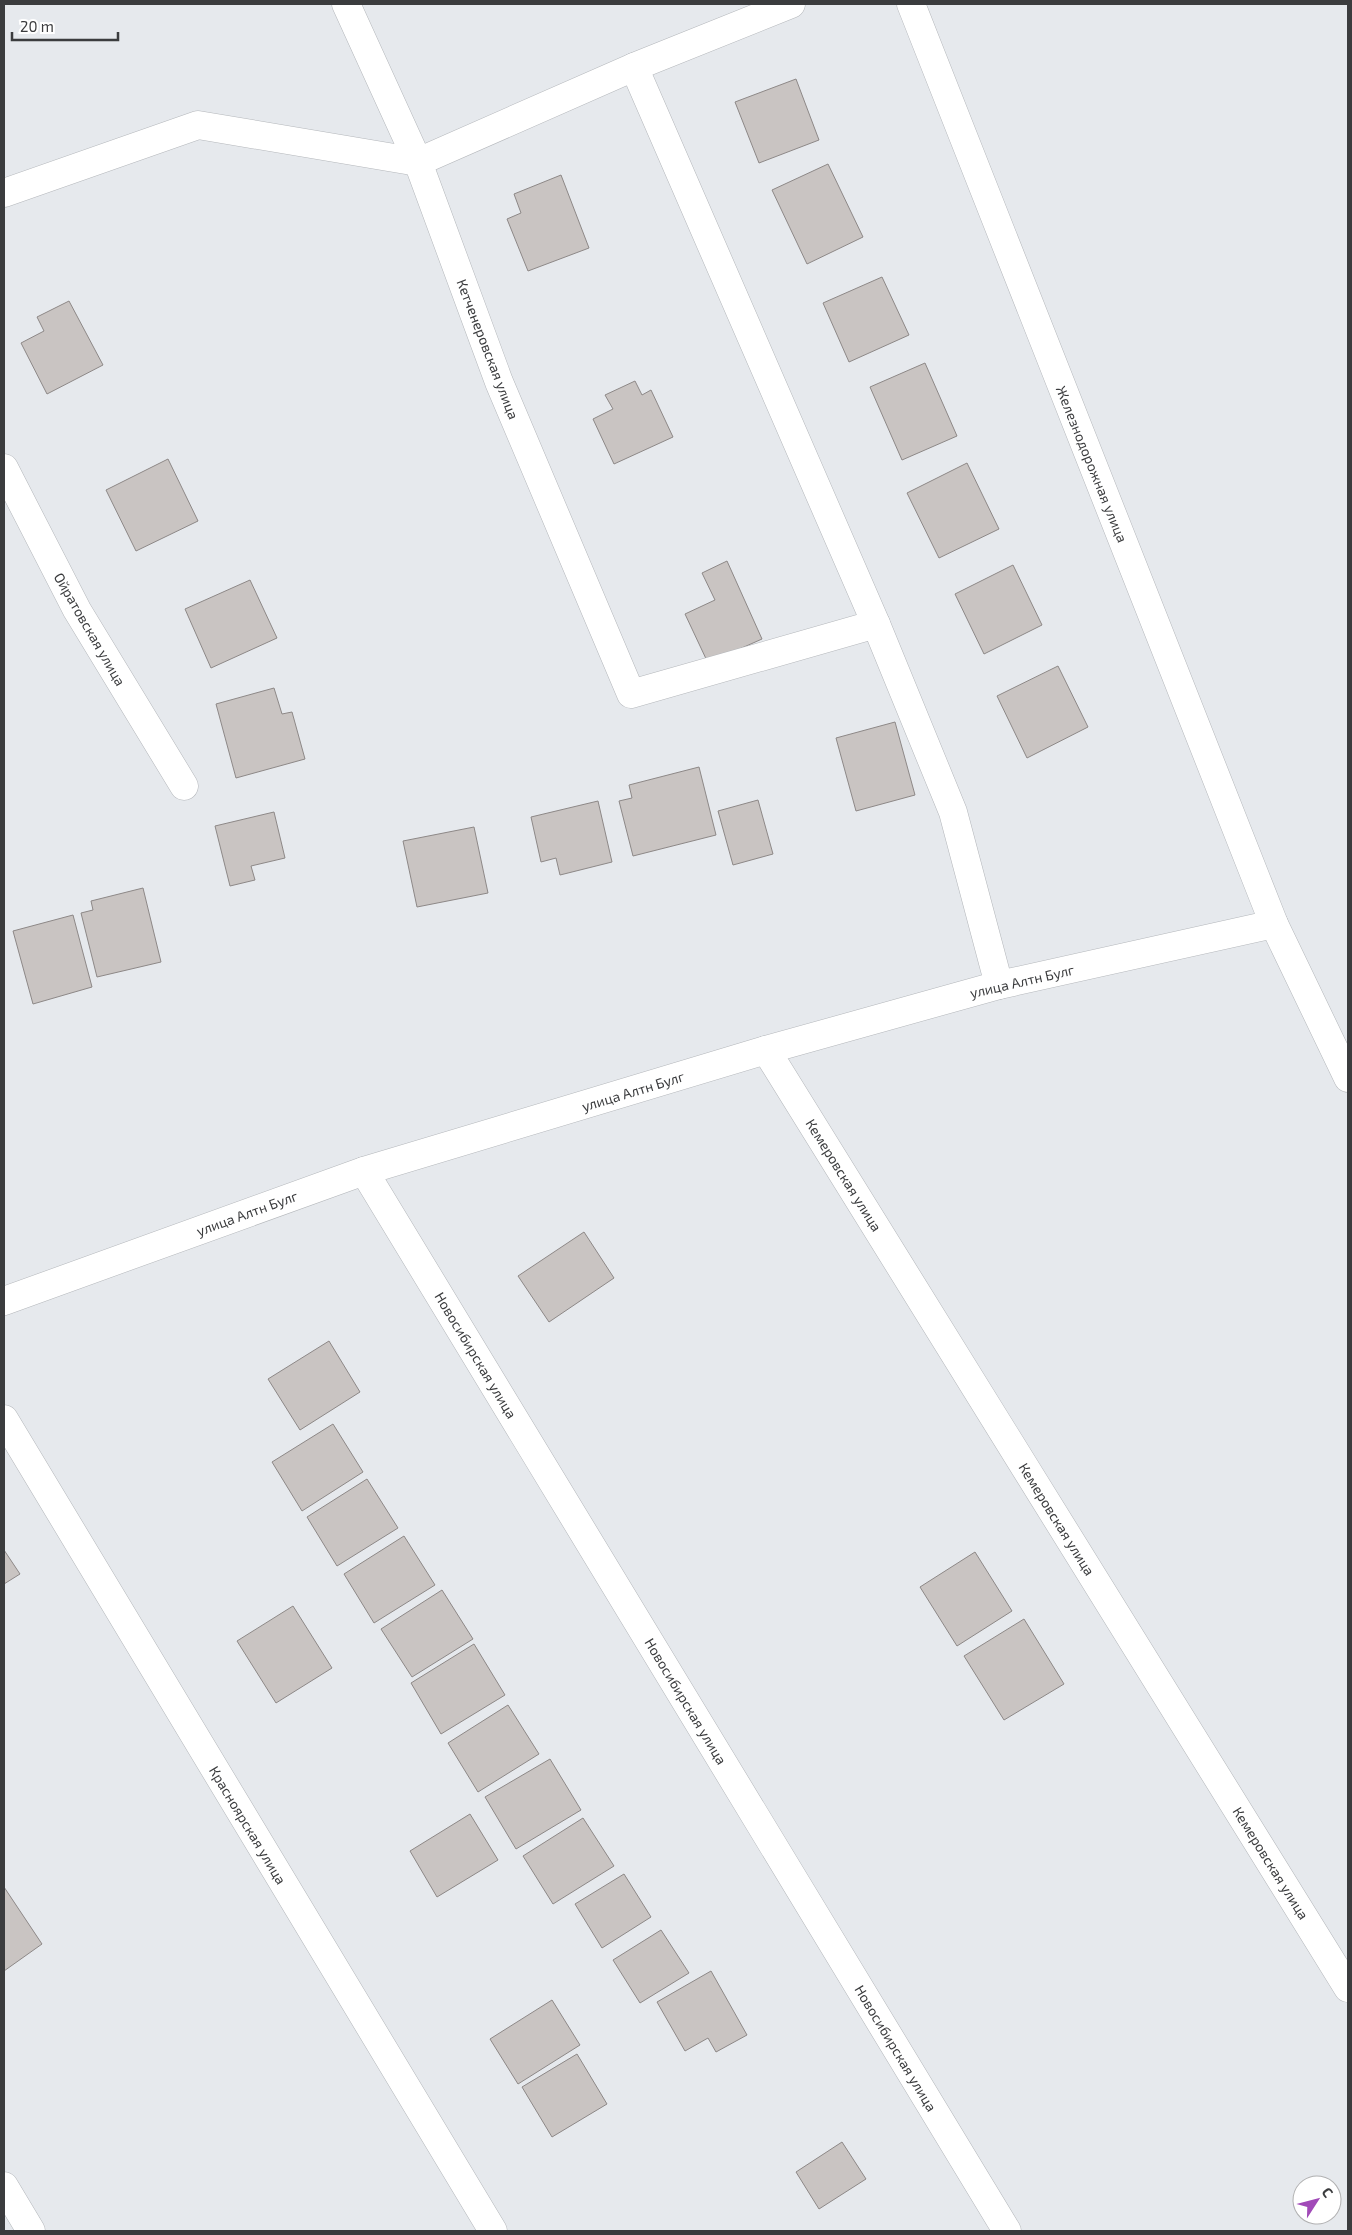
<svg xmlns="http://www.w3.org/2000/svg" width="1352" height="2235" viewBox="0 0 1352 2235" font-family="'Exo 2',sans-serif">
  <rect width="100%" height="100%" fill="#e6e9ed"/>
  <!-- building -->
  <g fill="#c9c4c2" stroke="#8d8887">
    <polygon points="796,79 819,140 759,163 735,102"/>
    <polygon points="828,164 863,237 807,264 772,190"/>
    <polygon points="561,175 589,248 528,271 507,219 521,213 514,194"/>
    <polygon points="882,277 909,335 849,362 823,303"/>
    <polygon points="69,301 103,365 47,394 21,343 44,331 37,317"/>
    <polygon points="925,363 957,436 902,460 870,387"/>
    <polygon points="635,381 642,395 651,390 673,437 614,464 593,419 613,409 605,395"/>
    <polygon points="168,459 198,521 136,551 106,490"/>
    <polygon points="967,463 999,529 939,558 907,493"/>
    <polygon points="727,561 762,639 708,663 685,614 715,600 702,573"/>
    <polygon points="1013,565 1042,625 984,654 955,594"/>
    <polygon points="250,580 277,638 211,668 185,609"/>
    <polygon points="1058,666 1088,727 1027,758 997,696"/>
    <polygon points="274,688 282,714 292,712 305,759 236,778 216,704"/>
    <polygon points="895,722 915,795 856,811 836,738"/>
    <polygon points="699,767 716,835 633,856 619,801 632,798 629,785"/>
    <polygon points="758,800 773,854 733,865 718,811"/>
    <polygon points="598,801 612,862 560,875 556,858 541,862 531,817"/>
    <polygon points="274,812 285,858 251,866 255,880 230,886 215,826"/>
    <polygon points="474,827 488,893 417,907 403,841"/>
    <polygon points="143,888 161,962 97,977 81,913 93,910 91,901"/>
    <polygon points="73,915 92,987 33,1004 13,931"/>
    <polygon points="584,1232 614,1278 549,1322 518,1276"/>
    <polygon points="329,1341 360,1392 300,1430 268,1379"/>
    <polygon points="333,1424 363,1472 302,1511 272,1462"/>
    <polygon points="367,1479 398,1528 337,1566 307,1517"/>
    <polygon points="404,1536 435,1585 374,1623 344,1574"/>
    <polygon points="4,1550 20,1574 4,1584"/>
    <polygon points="975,1552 1012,1611 957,1646 920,1587"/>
    <polygon points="442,1590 473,1639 412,1677 381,1629"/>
    <polygon points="293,1606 332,1668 276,1703 237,1641"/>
    <polygon points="1024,1619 1064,1684 1004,1720 964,1656"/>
    <polygon points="474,1644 505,1695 441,1734 411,1683"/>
    <polygon points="508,1705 539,1754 478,1792 448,1743"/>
    <polygon points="550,1759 581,1810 516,1849 485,1797"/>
    <polygon points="470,1814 498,1860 437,1897 410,1851"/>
    <polygon points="583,1818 614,1866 553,1904 523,1856"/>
    <polygon points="624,1874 651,1917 602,1948 575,1904"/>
    <polygon points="4,1887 42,1944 4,1971"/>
    <polygon points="661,1930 689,1973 640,2003 613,1960"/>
    <polygon points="711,1971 747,2035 716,2052 708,2038 685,2051 657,2002"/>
    <polygon points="552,2000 580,2045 518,2084 490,2039"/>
    <polygon points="577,2054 607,2104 552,2137 522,2087"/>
    <polygon points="842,2142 866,2179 819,2209 796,2172"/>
  </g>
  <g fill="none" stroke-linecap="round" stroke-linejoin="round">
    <defs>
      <g id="minor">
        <polyline points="346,4 418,162 499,382 631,694 876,624 953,812 999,985"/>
        <polyline points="911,4 1274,924 1348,1078"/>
        <polyline points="634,67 876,624"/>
        <polyline points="4,193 198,125 418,162 634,67 791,4"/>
        <polyline points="4,468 77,610 184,786"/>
        <polyline points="766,1050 1348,1988"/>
        <polyline points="364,1171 1007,2231"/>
        <polyline points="4,1301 364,1171 766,1050 999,985 1274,924"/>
        <polyline points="4,1419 493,2231"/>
        <polyline points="4,2186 31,2231"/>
      </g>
    </defs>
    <!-- minor casing -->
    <use href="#minor" stroke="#b4b7bb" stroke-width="29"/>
    <!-- minor -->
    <use href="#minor" stroke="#fff" stroke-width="28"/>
  </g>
  <g text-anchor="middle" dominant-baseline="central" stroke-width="4" stroke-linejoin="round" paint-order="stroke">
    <!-- street labels -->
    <g font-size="14" fill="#3b3c3e" stroke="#fff">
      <text transform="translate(488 349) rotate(69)">Кетченеровская улица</text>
      <text transform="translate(1092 464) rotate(68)">Железнодорожная улица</text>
      <text transform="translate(90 629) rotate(60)">Ойратовская улица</text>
      <text transform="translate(1022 981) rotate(-13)">улица Алтн Булг</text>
      <text transform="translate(633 1091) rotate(-17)">улица Алтн Булг</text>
      <text transform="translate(844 1175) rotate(58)">Кемеровская улица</text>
      <text transform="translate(247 1213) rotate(-20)">улица Алтн Булг</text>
      <text transform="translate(476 1355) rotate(59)">Новосибирская улица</text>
      <text transform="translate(1057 1519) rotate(58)">Кемеровская улица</text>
      <text transform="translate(686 1701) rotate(59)">Новосибирская улица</text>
      <text transform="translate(248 1825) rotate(59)">Красноярская улица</text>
      <text transform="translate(1271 1863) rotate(58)">Кемеровская улица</text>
      <text transform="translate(896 2048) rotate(59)">Новосибирская улица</text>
    </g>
  </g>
  <!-- border -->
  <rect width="1352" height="2235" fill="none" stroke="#3b3c3e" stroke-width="10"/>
  <!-- north arrow -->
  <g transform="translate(1317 2200) rotate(54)"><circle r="24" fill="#ffffff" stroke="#b1b1b2"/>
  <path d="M0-4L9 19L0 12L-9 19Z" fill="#a14ab8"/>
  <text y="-8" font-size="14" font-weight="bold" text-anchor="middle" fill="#3b3c3e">С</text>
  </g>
  <!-- scale -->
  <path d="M12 32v8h106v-8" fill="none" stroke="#3b3c3e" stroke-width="2.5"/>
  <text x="20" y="32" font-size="15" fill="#3b3c3e" stroke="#ffffff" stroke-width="4" paint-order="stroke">20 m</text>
</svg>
